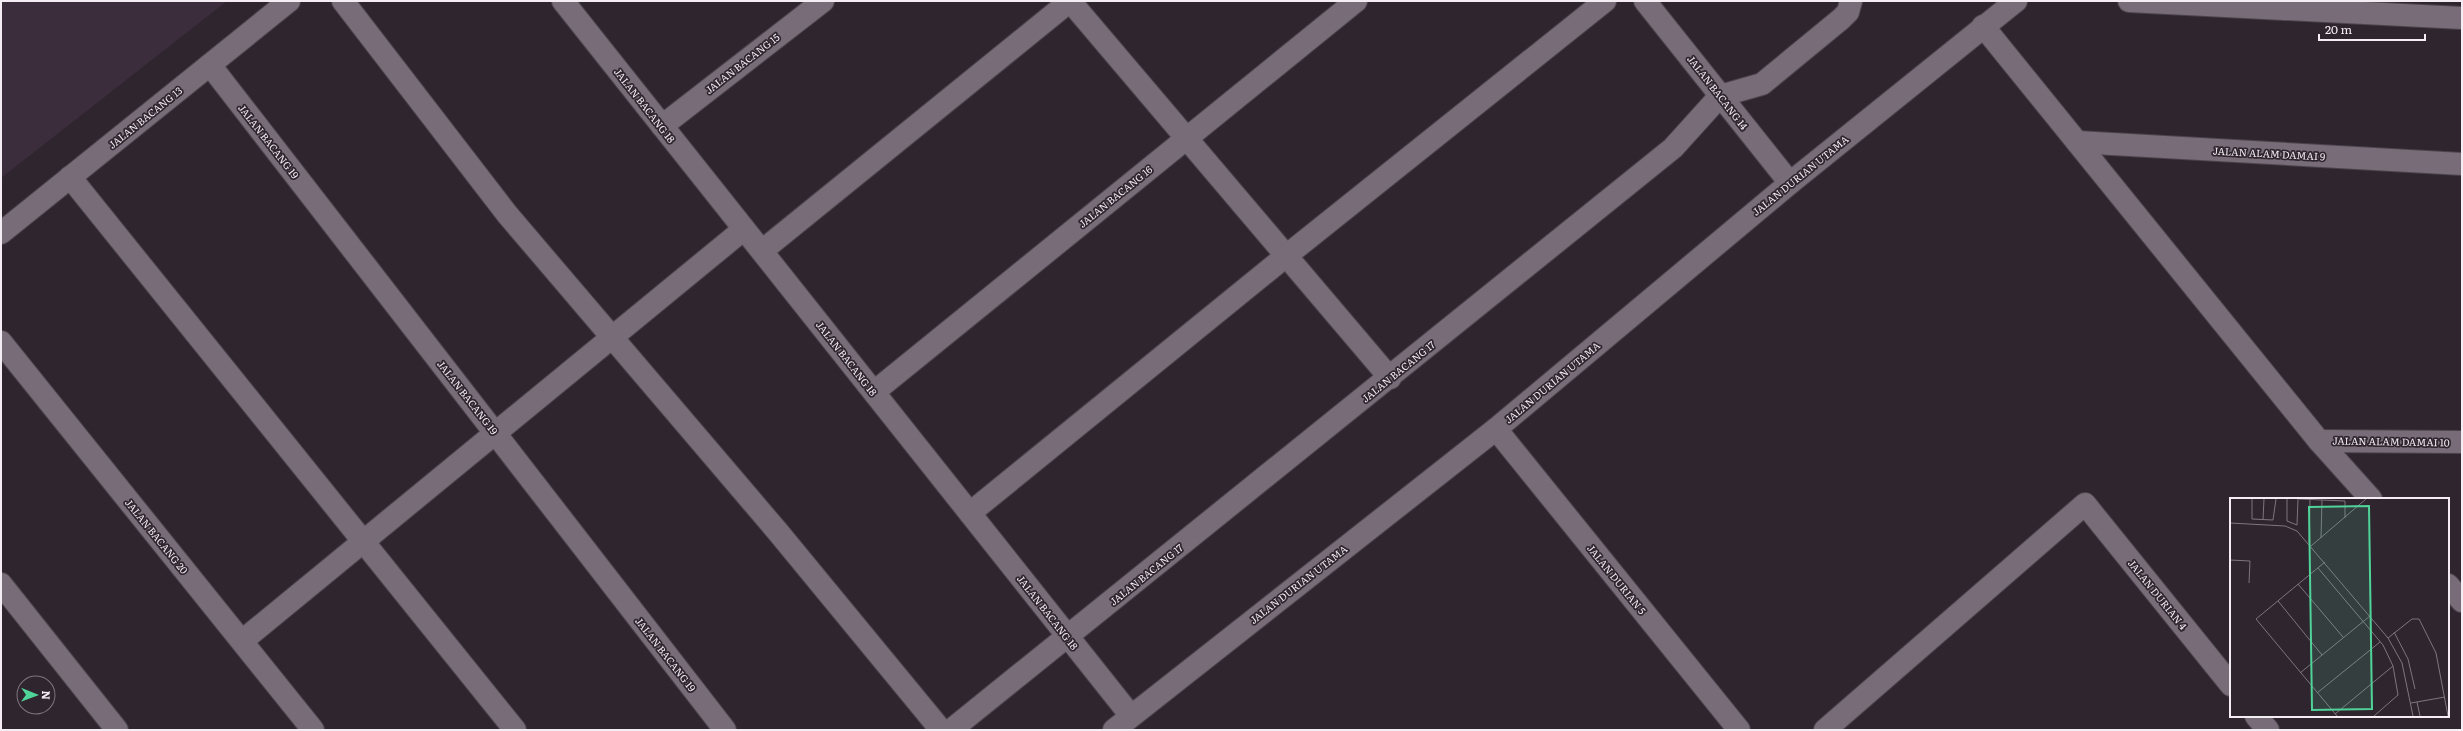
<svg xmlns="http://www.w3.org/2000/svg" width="2463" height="731" viewBox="0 0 2463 731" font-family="Literata,serif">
  <rect width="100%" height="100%" fill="#2f252f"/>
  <!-- built -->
  <polygon fill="#3b2d3c" points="1,1 227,1 1,178"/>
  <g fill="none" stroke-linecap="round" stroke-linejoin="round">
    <defs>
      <g id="minor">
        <polyline points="343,1 507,214 778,532 941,730"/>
        <polyline points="563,1 1131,716"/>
        <polyline points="1070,1 1390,378"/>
        <polyline points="1645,1 1790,183"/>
        <polyline points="2129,1 2462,18"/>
        <polyline points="1983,26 2319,441 2371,499"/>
        <polyline points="210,65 725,730"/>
        <polyline points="662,126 823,1"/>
        <polyline points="2077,142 2462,164"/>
        <polyline points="70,177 515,730"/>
        <polyline points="1,233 289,1"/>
        <polyline points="763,250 1070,1"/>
        <polyline points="1,342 313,730"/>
        <polyline points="874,392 1356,1"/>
        <polyline points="1496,429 1739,730"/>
        <polyline points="2319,441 2462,442"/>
        <polyline points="970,513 1286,256 1605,1"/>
        <polyline points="1,584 117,730"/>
        <polyline points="2448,585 2462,601"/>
        <polyline points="242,641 744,229"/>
        <polyline points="2256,716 2268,730"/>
        <polyline points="951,730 1673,148 1720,96 1762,84 1841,19 1848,12 1851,1"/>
        <polyline points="1114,730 1496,429 1790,183 2016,1"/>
        <polyline points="1825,730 2085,504 2231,685"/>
      </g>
    </defs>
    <!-- minor casing -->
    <use href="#minor" stroke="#4c444c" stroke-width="24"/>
    <!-- minor -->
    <use href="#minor" stroke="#776c77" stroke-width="22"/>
  </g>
  <g text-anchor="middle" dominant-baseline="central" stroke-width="3.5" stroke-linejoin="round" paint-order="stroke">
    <!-- street labels -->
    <g font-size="10" fill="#f4edf4" stroke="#2f252f">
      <text transform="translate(742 63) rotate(-38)">JALAN BACANG 15</text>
      <text transform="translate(1718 92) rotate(52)">JALAN BACANG 14</text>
      <text transform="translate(645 105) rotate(52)">JALAN BACANG 18</text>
      <text transform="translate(145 117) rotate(-39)">JALAN BACANG 13</text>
      <text transform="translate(269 141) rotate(52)">JALAN BACANG 19</text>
      <text transform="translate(2269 153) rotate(3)">JALAN ALAM DAMAI 9</text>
      <text transform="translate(1800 175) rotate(-39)">JALAN DURIAN UTAMA</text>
      <text transform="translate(1115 196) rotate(-39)">JALAN BACANG 16</text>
      <text transform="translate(847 358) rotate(52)">JALAN BACANG 18</text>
      <text transform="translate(1398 371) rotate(-39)">JALAN BACANG 17</text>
      <text transform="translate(1552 382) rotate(-40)">JALAN DURIAN UTAMA</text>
      <text transform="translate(468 397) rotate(52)">JALAN BACANG 19</text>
      <text transform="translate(2391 441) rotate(1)">JALAN ALAM DAMAI 10</text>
      <text transform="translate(157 536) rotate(51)">JALAN BACANG 20</text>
      <text transform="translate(1146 574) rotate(-39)">JALAN BACANG 17</text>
      <text transform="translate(1617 579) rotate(51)">JALAN DURIAN 5</text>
      <text transform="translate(1298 584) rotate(-38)">JALAN DURIAN UTAMA</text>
      <text transform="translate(2158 594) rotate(51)">JALAN DURIAN 4</text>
      <text transform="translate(1048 612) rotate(52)">JALAN BACANG 18</text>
      <text transform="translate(666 654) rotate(52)">JALAN BACANG 19</text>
    </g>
  </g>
  <!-- overview -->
  <g transform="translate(2230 498)">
    <rect width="219" height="219" fill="#2f252f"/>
    <path fill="none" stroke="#7e757e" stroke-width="1" d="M22 1V21L43 22 46 1M57 1V23L67 27 68 1M69 1 115 3V20M33 22 34 1M0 25 55 28 67 33 158 140 172 165 183 218M91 40 92 2M79 45 80 1M81 48 136 1M0 62 20 63 19 85M95 64 26 121 107 218M88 70 153 147 163 168 168 197 144 218M68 86 113 139M48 103 92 157M164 134 178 161 185 191M158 140 182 121H189L206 155 218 218M70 175 140 118M87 195 150 144M187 204 190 218M181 205 215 199M105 216 163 168"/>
    <path fill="#50d398" fill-opacity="0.15" stroke="#50d398" stroke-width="2" d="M139 8 142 211 82 212 79 9Z"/>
    <rect width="219" height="219" fill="none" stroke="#f4edf4" stroke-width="2"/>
  </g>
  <!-- border -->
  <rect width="2463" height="731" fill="none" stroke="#f4edf4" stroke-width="4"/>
  <!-- north arrow -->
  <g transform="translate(36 695) rotate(91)"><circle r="19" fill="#2f252f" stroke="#7e757e"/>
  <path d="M0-3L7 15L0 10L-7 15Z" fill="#50d398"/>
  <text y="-6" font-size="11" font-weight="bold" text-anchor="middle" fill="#f4edf4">N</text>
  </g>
  <!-- scale -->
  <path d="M2319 34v6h106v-6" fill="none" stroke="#f4edf4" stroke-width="2"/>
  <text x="2325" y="34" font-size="12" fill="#f4edf4" stroke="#2f252f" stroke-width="3" paint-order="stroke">20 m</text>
</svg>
